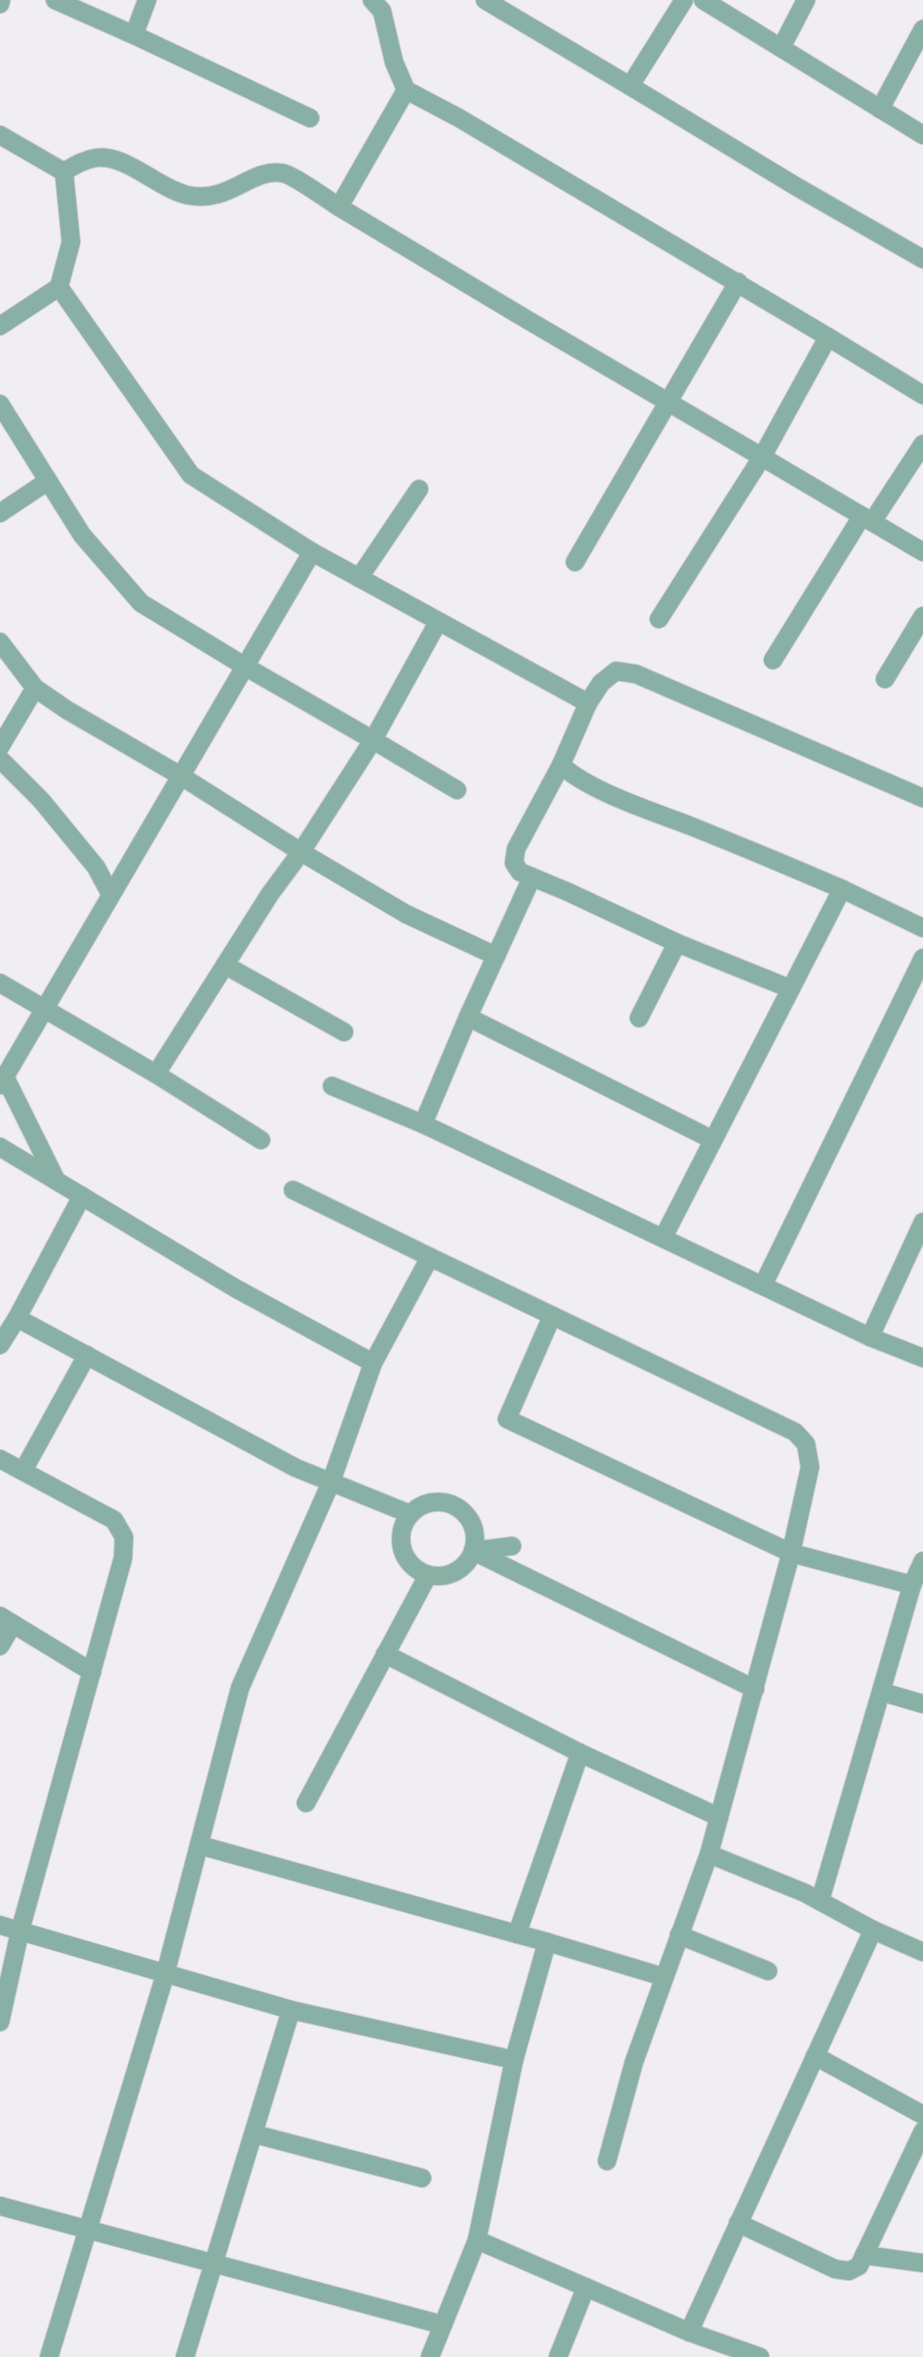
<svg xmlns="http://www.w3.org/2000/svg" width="923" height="2357" viewBox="0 0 923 2357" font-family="Figtree,sans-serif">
  <rect width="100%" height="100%" fill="#f0edf3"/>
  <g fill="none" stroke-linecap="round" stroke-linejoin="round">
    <defs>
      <g id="street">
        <polyline points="55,0 134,35 147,0"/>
        <polyline points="372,0 382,11 394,62 406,90 459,118 828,337"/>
        <polyline points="485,0 630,86 684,0"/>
        <polyline points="703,0 923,135"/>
        <polyline points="0,4 1,0"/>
        <polyline points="134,35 310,118"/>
        <polyline points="781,48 806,0"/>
        <polyline points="630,86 797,187 923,259"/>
        <polyline points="406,90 339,207 526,319 762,457 828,337 923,395"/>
        <polyline points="880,109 923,29"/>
        <polyline points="0,135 64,172 71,242 59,287"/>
        <path d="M64 172C73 166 84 160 95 158 125 153 157 188 187 195 230 204 250 168 282 173 292 174 328 200 339 207"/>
        <polyline points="0,326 59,287 191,475 312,552 588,703 601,683 616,671 636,674 923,798"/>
        <polyline points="0,404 82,535 141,603 246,667 373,740 438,622"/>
        <polyline points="0,513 48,481"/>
        <polyline points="872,522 923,444"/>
        <polyline points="575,562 738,282"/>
        <polyline points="359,578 419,489"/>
        <polyline points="659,619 762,457 923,552"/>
        <polyline points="0,642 35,688 67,710 181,776 301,852 270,894 156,1074"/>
        <polyline points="773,660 862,516"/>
        <polyline points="885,679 923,616"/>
        <path d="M588 703 561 765C590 792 655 812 693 827 743 847 793 868 842 889"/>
        <polyline points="0,747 35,688"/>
        <polyline points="0,759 41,800 96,867 111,895"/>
        <polyline points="561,765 516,849 514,863 520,872 568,892 677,943 791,989"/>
        <polyline points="457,790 373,740 301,852 406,914 496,956"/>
        <polyline points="532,877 468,1017 423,1124 870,1337 923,1358"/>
        <polyline points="225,965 344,1032"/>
        <polyline points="0,983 156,1074 261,1140"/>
        <polyline points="468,1017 713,1140"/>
        <polyline points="639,1018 677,943"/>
        <polyline points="5,1077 55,1178"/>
        <polyline points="0,1085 312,552"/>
        <polyline points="332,1086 423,1124"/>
        <polyline points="0,1147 235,1288 373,1363"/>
        <polyline points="293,1190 430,1257"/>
        <polyline points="663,1238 842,889 923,928"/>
        <polyline points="763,1285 923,958"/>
        <polyline points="552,1316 507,1419 791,1553 709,1854 634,2062 607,2161"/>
        <polyline points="17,1318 82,1196"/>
        <polyline points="870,1337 923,1222"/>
        <polyline points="0,1345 17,1318 296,1468 331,1482 373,1363 430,1257 795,1432 806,1444 810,1467 791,1553 912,1585 923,1561"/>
        <polyline points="0,1459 114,1520 124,1537 123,1558 20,1931 291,2010 514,2060 477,2240 430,2357"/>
        <polyline points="23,1471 87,1355"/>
        <circle cx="438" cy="1539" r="37"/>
        <polyline points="473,1551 755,1689"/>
        <polyline points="473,1551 512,1546"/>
        <polyline points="0,1616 92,1672"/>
        <polyline points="0,1646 13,1624"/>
        <polyline points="385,1654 580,1753"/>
        <polyline points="882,1692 923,1704"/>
        <polyline points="306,1803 428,1575"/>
        <polyline points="199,1845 517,1934"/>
        <polyline points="709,1854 805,1893 873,1930"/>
        <polyline points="820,1901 912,1585"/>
        <polyline points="0,1925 20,1931 0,2022"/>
        <polyline points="679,1935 768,1971"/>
        <polyline points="547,1942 664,1977"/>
        <polyline points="815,2056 923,2115"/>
        <polyline points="514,2060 547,1942 517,1934 580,1753 719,1817"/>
        <polyline points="254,2134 422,2178"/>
        <polyline points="0,2206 443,2325"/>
        <polyline points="738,2223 835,2269 849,2271 859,2266 923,2131"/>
        <polyline points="477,2240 689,2332 760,2357"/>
        <polyline points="864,2255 923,2263"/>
        <polyline points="689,2332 873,1930 923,1952"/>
        <polyline points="49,2357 165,1975 240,1688 331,1482 410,1514"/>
        <polyline points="185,2357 291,2010"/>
        <polyline points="558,2357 586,2287"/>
      </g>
    </defs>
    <!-- street casing -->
    <use href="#street" stroke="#cdcad0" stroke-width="20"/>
    <!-- street -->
    <use href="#street" stroke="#89b0a4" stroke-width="18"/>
  </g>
</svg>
